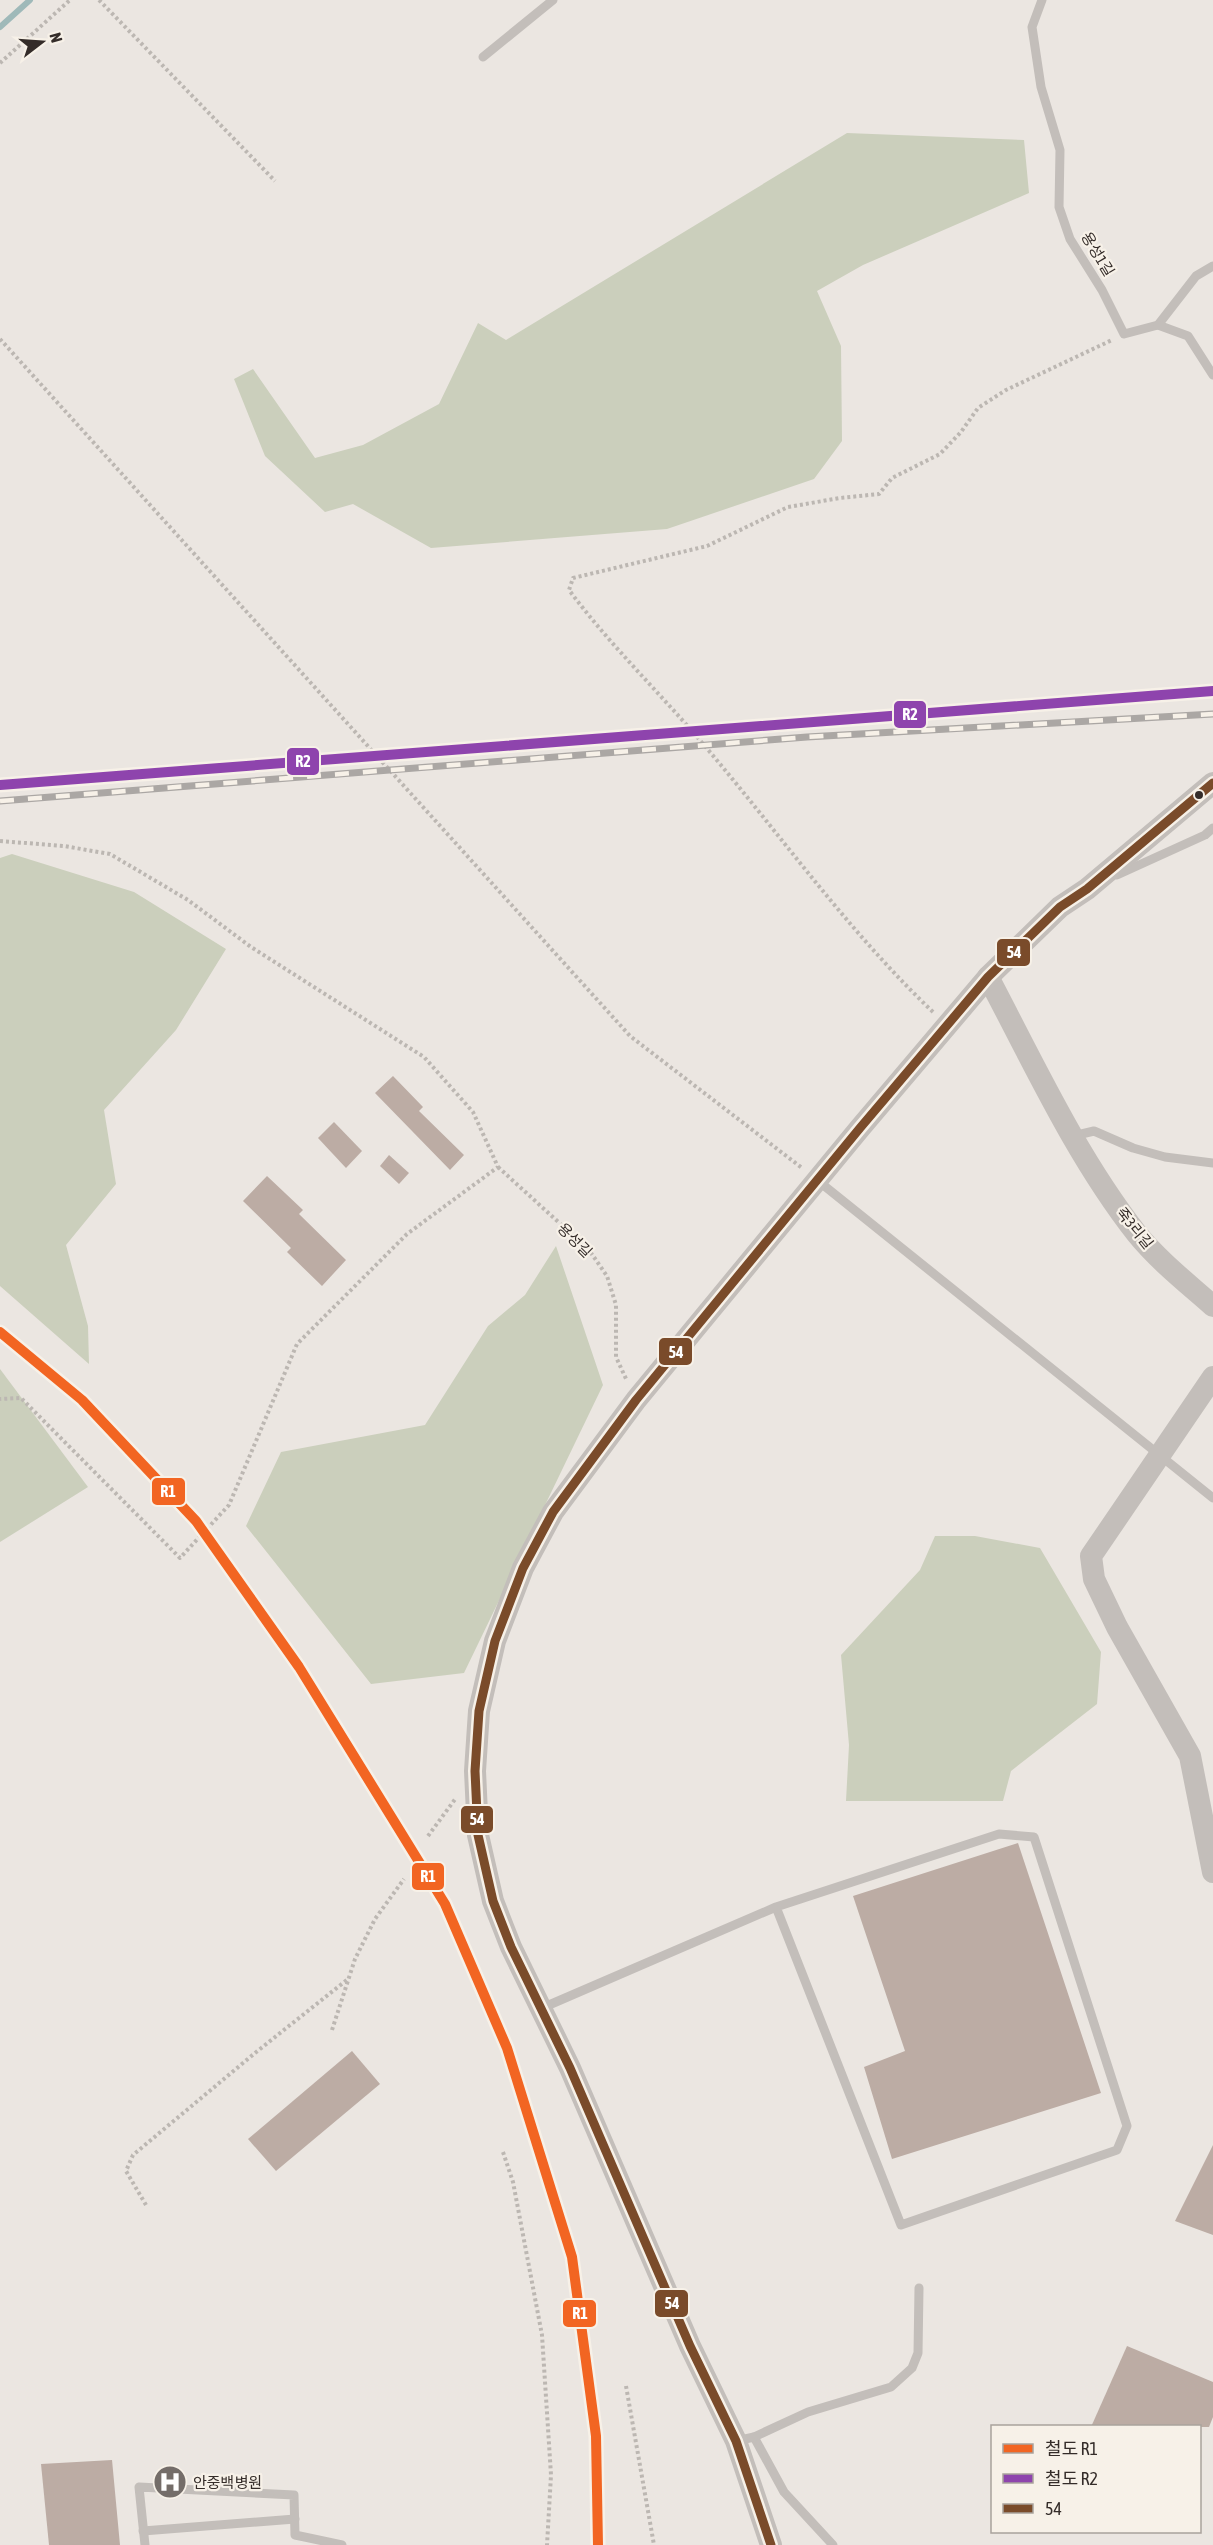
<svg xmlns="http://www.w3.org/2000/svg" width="1213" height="2545" viewBox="0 0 1213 2545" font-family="'Asap Condensed','Noto Sans KR',sans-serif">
  <rect width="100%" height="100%" fill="#ebe6e1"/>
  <!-- green -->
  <g fill="#cbcfbc">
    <polygon points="847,133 1024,140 1029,193 863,265 817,291 841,346 842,441 814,479 667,529 431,548 353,504 325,512 265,456 234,379 253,369 315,458 363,445 439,404 478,323 506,340"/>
    <polygon points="12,854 134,892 226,949 176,1030 104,1110 116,1184 66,1245 88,1326 89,1364 0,1286 0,858"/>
    <polygon points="556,1246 603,1385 464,1673 371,1684 246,1526 281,1452 425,1425 488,1326 525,1295"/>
    <polygon points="0,1369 88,1487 0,1542"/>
    <polygon points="935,1536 975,1536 1040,1548 1101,1652 1097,1704 1011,1771 1003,1801 846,1801 849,1745 841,1655 920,1570"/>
  </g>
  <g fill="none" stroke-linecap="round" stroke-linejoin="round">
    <!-- stream -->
    <polyline stroke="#9fb9b9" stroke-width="6" points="0,27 30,0"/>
  </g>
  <!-- building -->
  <g fill="#bcaca4">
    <polygon points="393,1076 423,1107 419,1111 464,1155 450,1170 375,1093"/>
    <polygon points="334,1122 362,1151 346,1168 318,1138"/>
    <polygon points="389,1155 409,1173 399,1184 380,1166"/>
    <polygon points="267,1176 303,1210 299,1214 346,1260 322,1286 287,1252 291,1248 243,1201"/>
    <polygon points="1018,1843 1101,2093 892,2159 864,2067 905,2051 853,1896"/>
    <polygon points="352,2051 380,2084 276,2171 248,2139"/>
    <polygon points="1213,2145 1213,2235 1175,2221"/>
    <polygon points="1127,2346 1213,2382 1213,2417 1209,2427 1091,2427"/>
    <polygon points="112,2460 120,2545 49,2545 41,2464"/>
  </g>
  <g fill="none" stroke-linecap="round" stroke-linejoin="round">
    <!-- path -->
    <g stroke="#bcb7b2" stroke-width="4" stroke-dasharray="3 3" stroke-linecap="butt">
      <polyline points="99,0 275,181"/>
      <polyline points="0,63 70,0"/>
      <polyline points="0,339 630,1036 802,1168"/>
      <polyline points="0,841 64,846 110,854 188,900 251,947 424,1057 473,1112 498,1167 407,1234 297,1344 229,1505 180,1558 21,1398 0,1399"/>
      <path d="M933 1012C848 931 780 834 704 745 660 693 610 645 569 590L573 578 707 546 788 507 840 498 879 494 892 478 940 454 961 432 978 408 1006 390 1112 340"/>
      <polyline points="498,1167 589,1250 607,1276 616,1305 616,1357 627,1381"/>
      <polyline points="428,1836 456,1798"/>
      <polyline points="332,2030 355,1959 375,1919 404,1879"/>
      <polyline points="503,2152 513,2182 542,2335 551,2475 547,2545"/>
      <polyline points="146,2205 126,2171 133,2155 255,2053 348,1979"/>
      <polyline points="626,2386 654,2545"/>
    </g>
    <!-- service -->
    <g stroke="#c3beba" stroke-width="9">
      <polyline points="1042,0 1032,27 1041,87 1060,150 1059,207 1070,239 1102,290 1124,334 1158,325 1196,276 1213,266"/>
      <polyline points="483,57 553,0"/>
      <polyline points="1158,325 1188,336 1213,375"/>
      <polyline points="1117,875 1205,835 1213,828"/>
      <polyline points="1073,1136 1094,1131 1133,1148 1165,1157 1213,1163"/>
      <polyline points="817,1180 1213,1498"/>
      <polyline points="542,2008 776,1907 901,2225 1117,2150 1127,2126 1034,1837 999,1834 776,1907"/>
      <polyline points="754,2437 784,2492 833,2545"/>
      <polyline points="736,2441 754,2437 808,2412 891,2387 912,2368 918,2353 919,2288"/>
      <polyline points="143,2531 295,2519"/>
      <polyline points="145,2545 139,2487 294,2495 295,2535 342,2545"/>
    </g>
    <!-- tertiary -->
    <g stroke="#c3beba" stroke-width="22">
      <path d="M988 977C1034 1064 1076 1156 1137 1234 1159 1261 1187 1283 1213 1306"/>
      <polyline points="1213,1377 1091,1556 1094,1579 1117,1627 1190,1756 1213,1872"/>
      <polyline points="771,2545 736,2441 690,2346 570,2068 511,1947 493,1901 478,1835 475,1771 479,1711 495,1641 523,1568 553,1512 636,1400 860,1128 988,977 1060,907 1087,889 1213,783"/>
    </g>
    <defs>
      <g id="rail">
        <polyline points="0,785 1213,691"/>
        <polyline points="0,801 807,737 1213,714"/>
      </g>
    </defs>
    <!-- rail casing -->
    <use href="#rail" stroke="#aba7a4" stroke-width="7"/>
    <!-- rail -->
    <use href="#rail" stroke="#f7f1e8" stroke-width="4.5" stroke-dasharray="14" stroke-linecap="butt"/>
    <defs>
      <polyline id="bus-1" points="771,2545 736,2441 690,2346 570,2068 511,1947 493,1901 478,1835 475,1771 479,1711 495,1641 523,1568 553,1512 636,1400 860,1128 988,977 1060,907 1087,889 1213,783"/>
    </defs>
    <!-- bus-1 casing -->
    <use href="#bus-1" stroke="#f7f1e8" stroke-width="14"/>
    <!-- bus-1 -->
    <use href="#bus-1" stroke="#7a4b2a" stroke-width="9"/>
    <defs>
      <polyline id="rail-1" points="0,1332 82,1400 196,1521 299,1667 445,1904 507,2048 572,2257 596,2436 598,2545"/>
      <polyline id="rail-2" points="0,785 1213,691"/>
    </defs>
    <!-- rail-1 casing -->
    <use href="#rail-1" stroke="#f7f1e8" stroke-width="15"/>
    <!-- rail-2 casing -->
    <use href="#rail-2" stroke="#f7f1e8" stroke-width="15"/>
    <!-- rail-1 -->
    <use href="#rail-1" stroke="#f26522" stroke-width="10"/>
    <!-- rail-2 -->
    <use href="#rail-2" stroke="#8e44ad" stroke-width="10"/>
  </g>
  <!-- icons -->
  <defs>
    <symbol id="hospital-disc" viewBox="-11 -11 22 22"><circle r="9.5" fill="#746d69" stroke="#f7f1e8"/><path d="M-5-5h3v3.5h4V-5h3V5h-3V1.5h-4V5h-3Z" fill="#fff"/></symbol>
  </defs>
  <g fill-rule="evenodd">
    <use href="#hospital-disc" x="151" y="2463" width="38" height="38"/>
  </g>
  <!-- markers -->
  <circle fill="#342c29" stroke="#f7f1e8" stroke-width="2" cx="1199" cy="795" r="5"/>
  <g text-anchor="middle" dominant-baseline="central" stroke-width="4.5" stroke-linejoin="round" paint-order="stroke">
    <!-- street labels -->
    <g font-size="15" fill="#342c29" stroke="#f7f1e8">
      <text transform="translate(1098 254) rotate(59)">용성1길</text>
      <text transform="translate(1135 1228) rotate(51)">죽3리길</text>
      <text transform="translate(575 1240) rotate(45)">용성길</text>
    </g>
    <!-- poi labels -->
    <g font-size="15" fill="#342c29" stroke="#f7f1e8" text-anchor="start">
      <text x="193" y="2482">안중백병원</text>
    </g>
  </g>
  <g stroke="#f7f1e8" stroke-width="2">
    <rect x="893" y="700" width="34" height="29" rx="6" fill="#8e44ad"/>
    <rect x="286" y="747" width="34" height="29" rx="6" fill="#8e44ad"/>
    <rect x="996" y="938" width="35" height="29" rx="6" fill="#7a4b2a"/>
    <rect x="658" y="1337" width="35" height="29" rx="6" fill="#7a4b2a"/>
    <rect x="151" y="1477" width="35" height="29" rx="6" fill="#f26522"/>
    <rect x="460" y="1805" width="34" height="29" rx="6" fill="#7a4b2a"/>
    <rect x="411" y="1862" width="34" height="29" rx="6" fill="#f26522"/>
    <rect x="654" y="2289" width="35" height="29" rx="6" fill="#7a4b2a"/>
    <rect x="562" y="2299" width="35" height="29" rx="6" fill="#f26522"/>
  </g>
  <g font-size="16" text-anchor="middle" font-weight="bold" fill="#fff">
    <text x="910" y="720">R2</text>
    <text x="303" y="767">R2</text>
    <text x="1014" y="958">54</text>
    <text x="676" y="1358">54</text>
    <text x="168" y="1497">R1</text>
    <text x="477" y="1825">54</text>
    <text x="428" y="1882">R1</text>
    <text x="672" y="2309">54</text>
    <text x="580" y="2319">R1</text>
  </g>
  <!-- legend -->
  <rect x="991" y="2425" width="210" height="108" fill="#f7f1e8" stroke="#a9a29c" stroke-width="1.5"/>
  <rect x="1003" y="2444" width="30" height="9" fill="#f26522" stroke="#a9a29c" stroke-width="1.5"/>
  <text x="1045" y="2455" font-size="18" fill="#342c29">철도 R1</text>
  <rect x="1003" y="2474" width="30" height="9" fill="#8e44ad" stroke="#a9a29c" stroke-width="1.5"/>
  <text x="1045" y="2485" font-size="18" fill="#342c29">철도 R2</text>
  <rect x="1003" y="2504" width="30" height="9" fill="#7a4b2a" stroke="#a9a29c" stroke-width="1.5"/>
  <text x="1045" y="2515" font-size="18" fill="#342c29">54</text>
  <!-- north arrow -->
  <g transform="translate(42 42) rotate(73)" stroke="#f7f1e8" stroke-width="4.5" paint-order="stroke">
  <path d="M0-4.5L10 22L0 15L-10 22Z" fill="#342c29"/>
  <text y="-9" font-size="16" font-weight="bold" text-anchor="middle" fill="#342c29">N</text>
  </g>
</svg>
